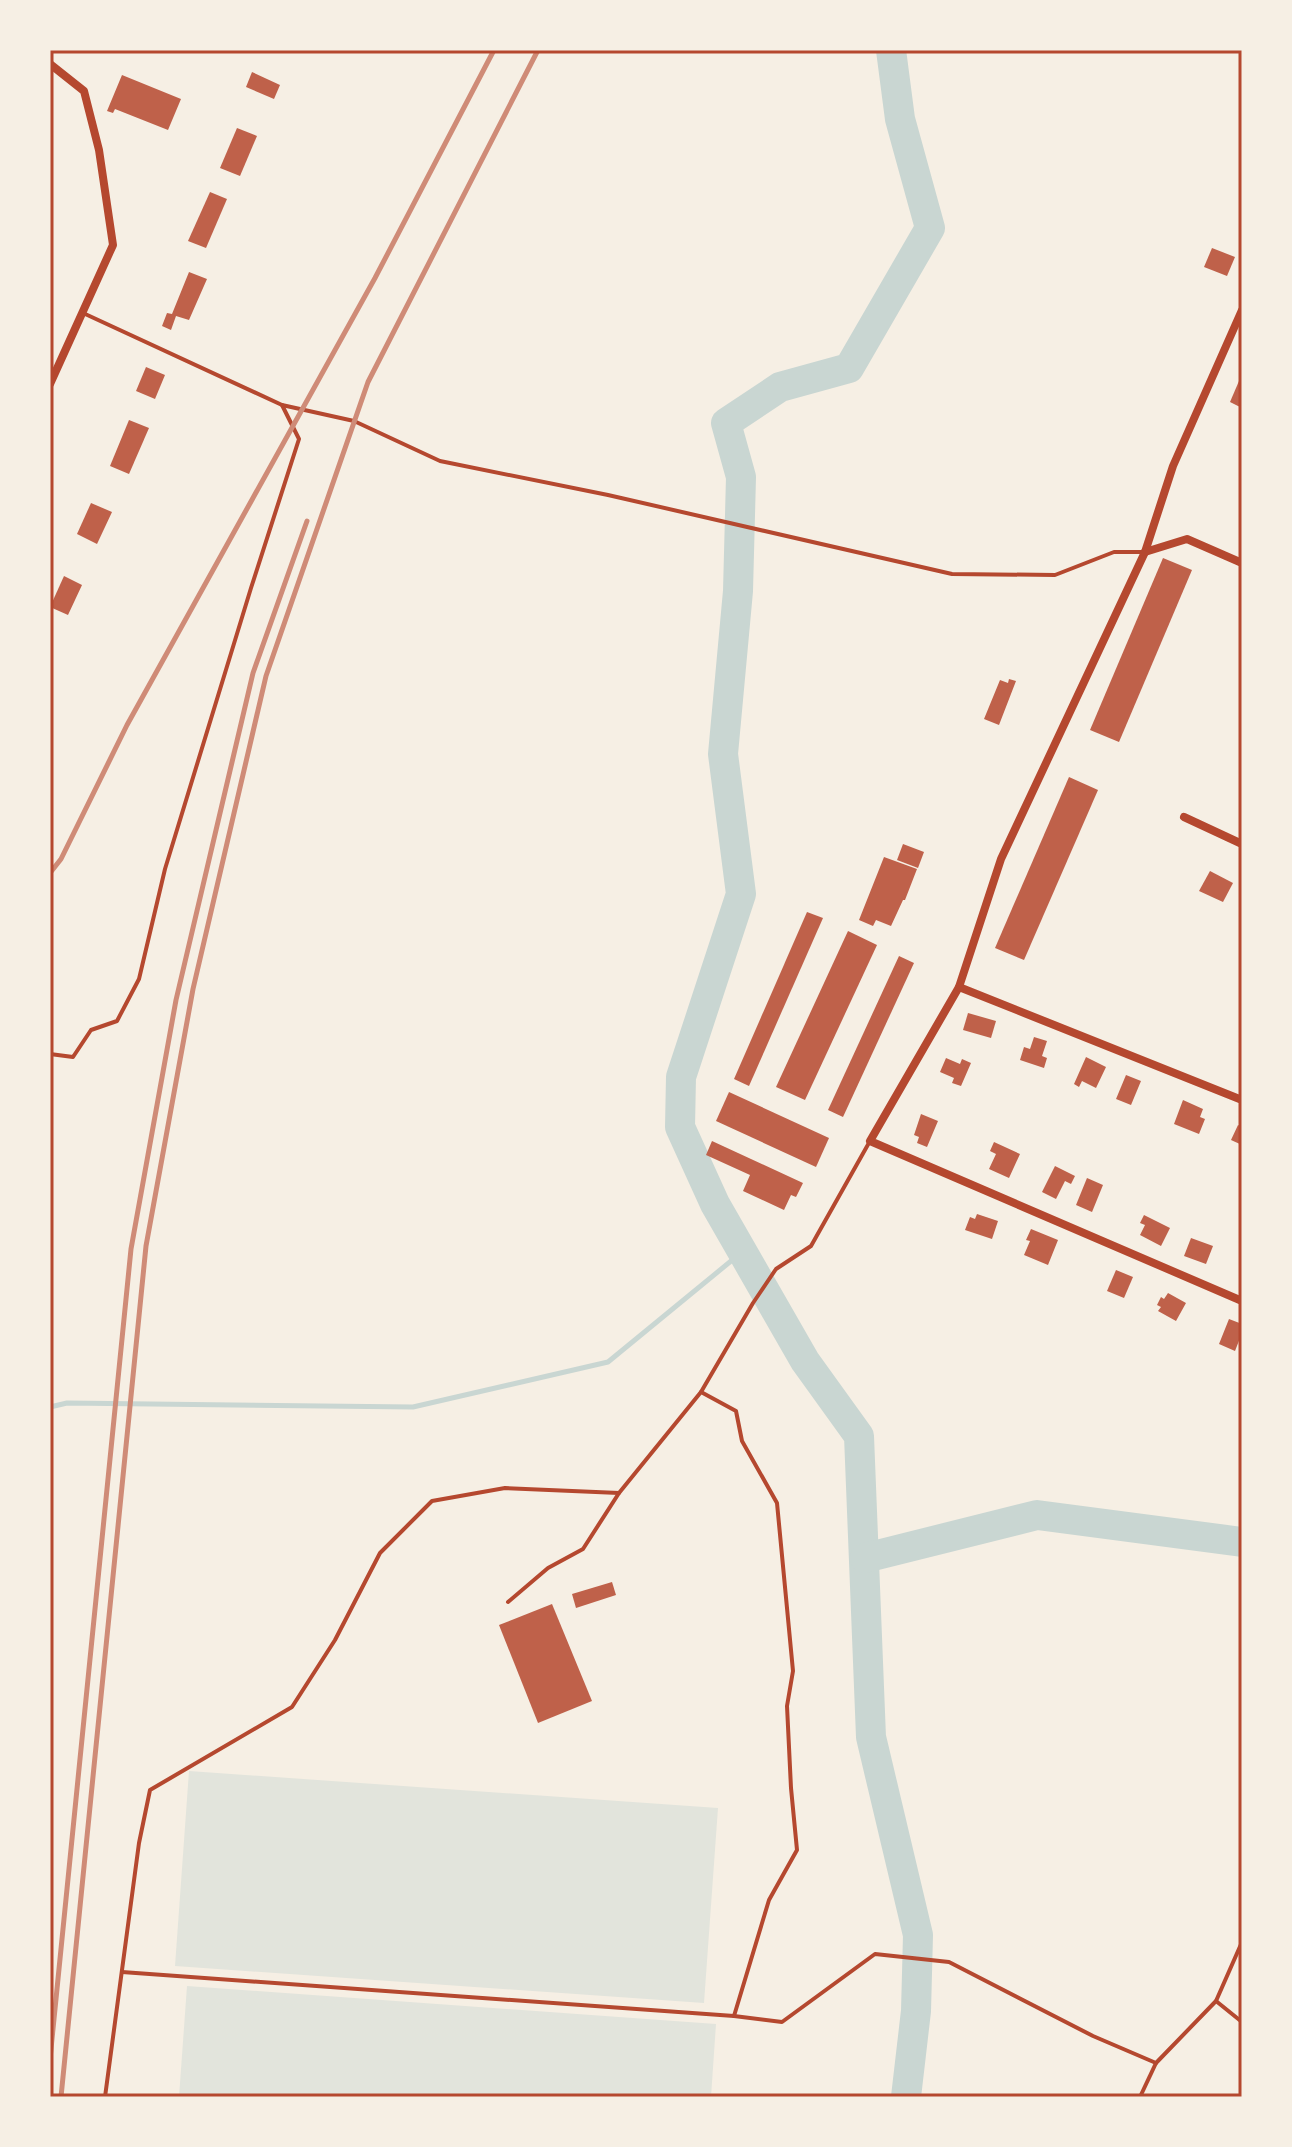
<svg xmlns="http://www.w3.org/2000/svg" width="1292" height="2147" viewBox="0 0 1292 2147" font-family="'Noto Serif',serif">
  <rect width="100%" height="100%" fill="#f6efe4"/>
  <!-- green -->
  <g fill="#e2e4dc">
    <polygon points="189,1771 718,1808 704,2003 175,1966"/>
    <polygon points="187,1986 716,2024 711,2097 179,2097"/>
  </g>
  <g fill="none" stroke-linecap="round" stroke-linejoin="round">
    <!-- stream -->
    <polyline stroke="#c9d6d2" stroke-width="5" points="50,1407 67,1403 413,1407 608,1362 742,1252"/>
    <!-- river -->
    <g stroke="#c9d6d2" stroke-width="30">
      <polyline points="891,50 900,119 930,228 849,368 780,387 726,423 741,477 738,591 723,754 741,894 681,1077 680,1127 715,1204 805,1361 859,1436 871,1737 918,1935 916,2011 906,2097"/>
      <polyline points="865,1558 1037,1515 1242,1542"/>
    </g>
  </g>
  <!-- building -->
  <g fill="#bf614a">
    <polygon points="252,72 280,85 274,99 246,87"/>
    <polygon points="122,75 181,99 168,130 115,109 113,113 107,111"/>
    <polygon points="237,128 257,136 240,176 220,168"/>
    <polygon points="210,192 227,199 206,248 188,241"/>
    <polygon points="1212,248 1235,257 1227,276 1204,267"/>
    <polygon points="189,272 207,279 189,320 176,316 171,330 162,326 167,313 172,314"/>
    <polygon points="146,367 165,375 155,399 136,391"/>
    <polygon points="1242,374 1242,408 1230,402"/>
    <polygon points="129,420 149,428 129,474 110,466"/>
    <polygon points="91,503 112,512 97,544 77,534"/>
    <polygon points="1163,558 1192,570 1119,742 1090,730"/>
    <polygon points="64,576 82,585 68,615 50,607"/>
    <polygon points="1009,679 1016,681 999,725 984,719 1000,680 1008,683"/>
    <polygon points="1069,777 1098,790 1024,960 995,948"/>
    <polygon points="903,844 924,852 918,868 897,860"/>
    <polygon points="884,857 917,869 905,900 903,900 891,926 876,920 873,926 859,920"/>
    <polygon points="1210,871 1233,883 1223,902 1199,891"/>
    <polygon points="807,912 823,918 749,1086 734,1079"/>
    <polygon points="848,931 877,945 805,1100 776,1087"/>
    <polygon points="899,956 914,963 843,1117 828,1110"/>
    <polygon points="968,1013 996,1021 991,1038 963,1030"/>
    <polygon points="1034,1037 1047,1041 1042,1056 1047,1058 1044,1068 1020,1060 1024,1047 1030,1049"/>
    <polygon points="1086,1057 1106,1067 1096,1088 1082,1081 1079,1087 1074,1084"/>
    <polygon points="946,1058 960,1064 962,1059 971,1063 961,1086 952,1083 954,1078 940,1072"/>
    <polygon points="1126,1075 1141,1081 1131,1105 1116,1099"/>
    <polygon points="729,1092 829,1138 816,1167 716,1121"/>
    <polygon points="1183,1100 1203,1109 1200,1117 1205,1119 1199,1134 1174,1124"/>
    <polygon points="921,1114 938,1121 927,1147 917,1143 919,1137 914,1135"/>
    <polygon points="1238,1125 1242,1127 1242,1145 1231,1140"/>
    <polygon points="712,1141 803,1183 796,1197 791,1195 784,1210 743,1191 750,1175 706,1155"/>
    <polygon points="994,1142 1020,1154 1009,1178 989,1169 996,1154 990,1151"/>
    <polygon points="1055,1166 1075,1176 1071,1184 1065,1181 1056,1199 1042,1192"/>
    <polygon points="1087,1178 1103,1185 1092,1212 1076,1205"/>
    <polygon points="977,1214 998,1221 992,1239 965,1230 970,1217 975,1219"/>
    <polygon points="1144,1215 1170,1228 1161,1246 1140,1235 1145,1225 1140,1223"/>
    <polygon points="1031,1229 1058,1240 1048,1265 1024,1255 1030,1241 1026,1240"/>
    <polygon points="1191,1238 1213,1246 1206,1264 1184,1256"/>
    <polygon points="1116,1270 1133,1277 1124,1298 1107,1291"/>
    <polygon points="1168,1293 1186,1303 1176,1321 1158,1311 1161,1307 1157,1305 1161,1297 1164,1299"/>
    <polygon points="1229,1319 1242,1324 1239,1332 1242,1333 1235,1351 1219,1344"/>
    <polygon points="612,1582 616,1595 576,1608 572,1594"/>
    <polygon points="552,1604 592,1701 538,1723 499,1625"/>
  </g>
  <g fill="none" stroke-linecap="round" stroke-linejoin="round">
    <!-- service -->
    <g stroke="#b5482f" stroke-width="4">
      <polyline points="83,313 282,405 354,421 440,461 608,495 952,574 1055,575 1114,552 1143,552"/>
      <polyline points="50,1054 73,1057 91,1030 117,1021 139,979 165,869 251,588 299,439 282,405"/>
      <polyline points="508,1602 548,1568 583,1549 619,1493"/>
      <polyline points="122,1972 734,2016 769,1900 797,1850 791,1788 787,1706 793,1671 777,1503 742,1441 736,1411 701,1392"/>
      <polyline points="1216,2001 1242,2022"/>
      <polyline points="734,2016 782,2022 875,1954 949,1962 1093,2036 1156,2063 1216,2001 1242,1942"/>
      <polyline points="105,2097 139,1843 150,1790 292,1707 335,1640 380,1553 432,1501 505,1488 619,1493 701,1392 753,1303 776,1269 811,1246 870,1141"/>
      <polyline points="1140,2097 1156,2063"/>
    </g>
    <!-- minor -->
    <g stroke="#b5482f" stroke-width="8">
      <polyline points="50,64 84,91 99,150 113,245 50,384"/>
      <polyline points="1242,310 1173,466 1145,552 1001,859 959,987 870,1141 1242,1301"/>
      <polyline points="1145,552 1187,539 1242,563"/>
      <polyline points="1184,817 1242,844"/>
      <polyline points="959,987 1242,1100"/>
    </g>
    <!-- rail -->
    <g stroke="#cf8b77" stroke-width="5">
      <polyline points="50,873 61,859 127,725 375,278 494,50"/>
      <polyline points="50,2059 131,1249 176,1000 253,673 307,521"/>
      <polyline points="61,2097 146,1246 193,989 266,676 368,382 538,50"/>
    </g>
  </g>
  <!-- border -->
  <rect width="1292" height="2147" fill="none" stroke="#f6efe4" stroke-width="104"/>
  <rect x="52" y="52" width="1188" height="2043" fill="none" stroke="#b5482f" stroke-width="3"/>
</svg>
